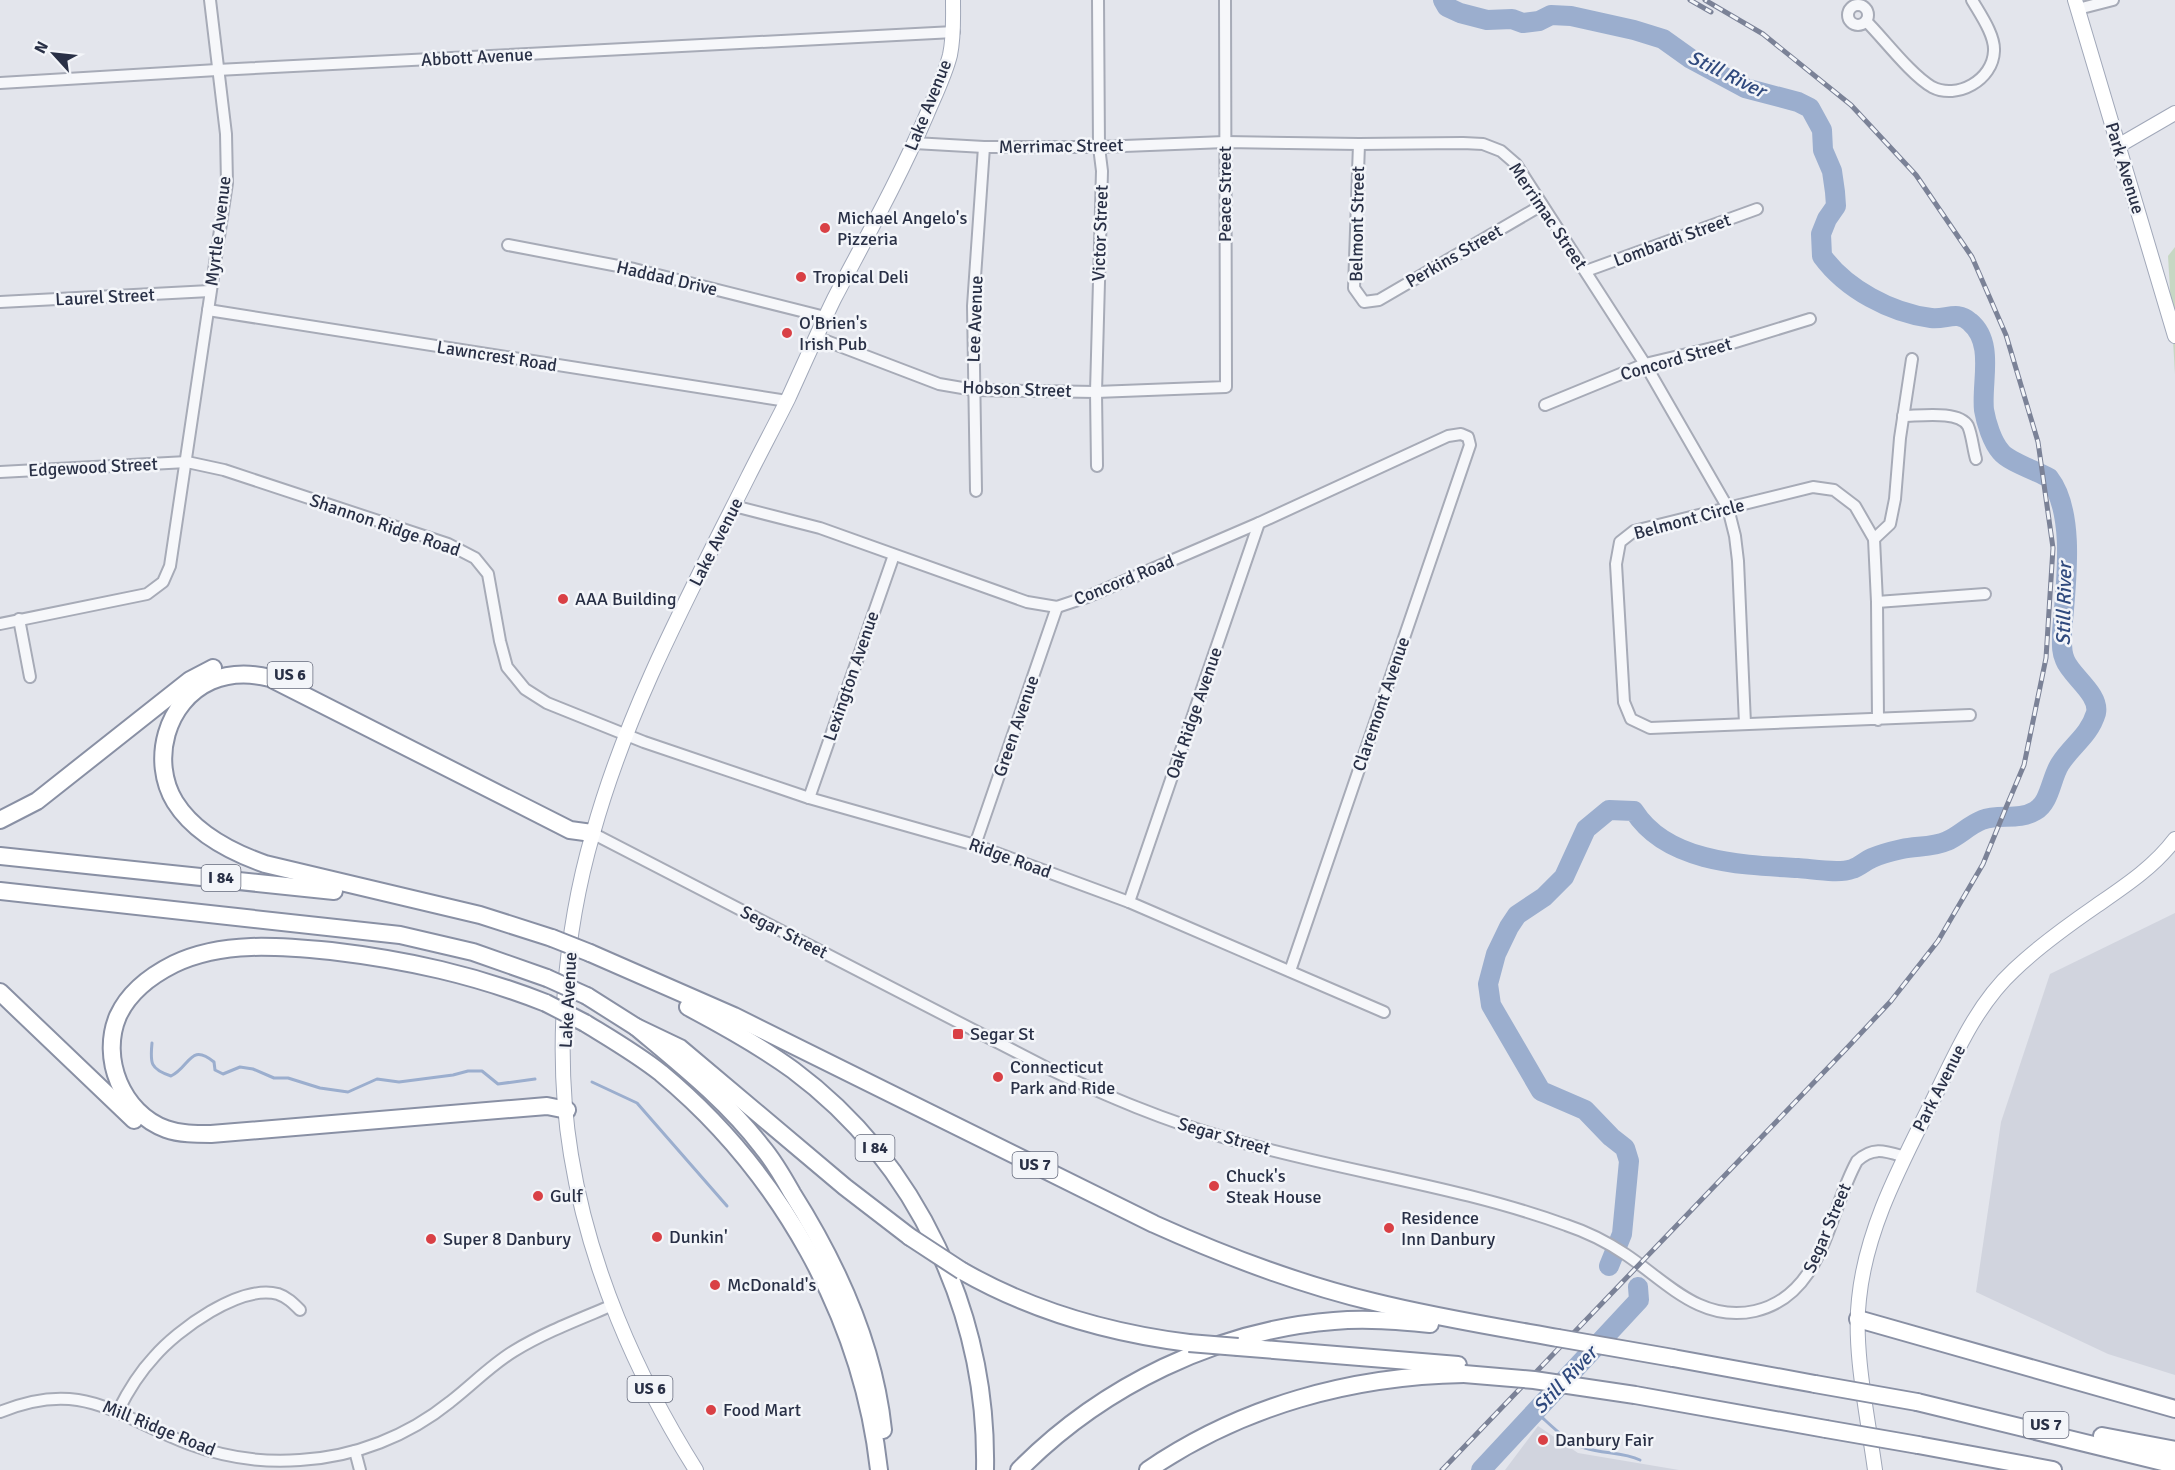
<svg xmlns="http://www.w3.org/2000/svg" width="2175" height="1470" viewBox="0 0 2175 1470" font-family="Signika,sans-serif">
  <rect width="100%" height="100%" fill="#e3e5ec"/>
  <!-- built -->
  <g fill="#d1d4de">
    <polygon points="2175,913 2175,1375 2108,1354 1976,1292 2001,1122 2050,974"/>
    <polygon points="1538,1426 1578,1453 1679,1470 1505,1470"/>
  </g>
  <!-- green -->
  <polygon fill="#c6d7c3" points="2175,247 2175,374 2168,256"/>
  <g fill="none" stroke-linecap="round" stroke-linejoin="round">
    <!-- stream -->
    <g stroke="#9baece" stroke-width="3">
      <path d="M152 1043C150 1063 150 1069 171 1076 190 1067 190 1042 214 1062L215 1070 223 1074 240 1067 253 1069 274 1078H288L320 1088 348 1092 377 1079 399 1082 453 1075 468 1071H482L498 1084 535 1079"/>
      <polyline points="592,1082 637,1103 727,1206"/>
      <path d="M1536 1412C1551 1425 1566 1442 1585 1448 1603 1454 1623 1452 1640 1460"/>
    </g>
    <!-- river -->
    <g stroke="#9baece" stroke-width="20">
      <path d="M1443 0 1447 7 1460 13 1487 20 1512 19 1523 23 1539 21 1551 15 1571 16 1634 30 1663 39 1691 59 1745 88 1798 102 1810 108 1822 130 1823 150 1832 171 1835 192 1836 206 1827 219 1821 234 1822 256C1846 289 1891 313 1931 318 1946 320 1957 310 1970 322 1995 343 1981 382 1984 410 1986 422 1992 442 2001 452 2009 462 2037 471 2049 478 2077 514 2065 590 2062 633 2062 643 2061 651 2065 660 2071 676 2100 694 2096 713 2089 736 2072 745 2060 764 2051 778 2050 803 2035 811 2018 821 1999 813 1982 820 1969 825 1959 836 1947 841 1934 847 1916 846 1902 849 1893 851 1881 854 1872 858 1865 861 1859 867 1852 869 1839 874 1813 869 1798 868 1743 865 1667 863 1634 811L1609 810 1586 829 1564 877 1544 897 1517 915 1509 927 1496 954 1488 984 1491 1005 1541 1091 1585 1110 1611 1137 1625 1148 1629 1161 1622 1234 1609 1266"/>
      <polyline points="1481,1470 1639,1300 1638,1287"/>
    </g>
    <defs>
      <g id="minor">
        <circle cx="1858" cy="15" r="10"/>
        <polyline points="2078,9 2113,0"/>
        <path d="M1866 21C1884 39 1911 75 1932 87 1957 100 1993 80 1994 51 1995 35 1980 14 1972 0"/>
        <polyline points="0,83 217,70 954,32"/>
        <polyline points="914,143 984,147 1099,147 1225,142 1359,144 1463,143 1483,144 1501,151 1516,164 1645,364 1728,508 1735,536 1738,561 1745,724"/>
        <polyline points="1359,144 1354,288 1364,302 1379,300 1542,205"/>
        <polyline points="508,245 634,269 825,317"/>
        <polyline points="1586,271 1757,209"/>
        <polyline points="0,302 210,291"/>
        <polyline points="208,310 787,401"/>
        <polyline points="816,337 939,384 974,390 1096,392 1226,387 1225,0"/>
        <polyline points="1545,405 1645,364 1729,344 1810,319"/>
        <path d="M1903 416C1919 416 1959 410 1968 426 1972 435 1973 449 1976 459"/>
        <polyline points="1097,466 1096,392 1102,171 1099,147 1098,0"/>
        <polyline points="0,472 187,462 224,470 448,544 475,558 488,574 500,641 507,667 525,689 547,703 644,742 809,798 975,845 1129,902 1384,1012"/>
        <polyline points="976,491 973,306 984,147"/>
        <polyline points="734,506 820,528 1027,602 1057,607 1087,597 1259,523 1448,436 1461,434 1468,437 1470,445 1290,971"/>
        <polyline points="1874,539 1890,524 1895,499 1900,438 1912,359"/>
        <polyline points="1877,602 1985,594"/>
        <polyline points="19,619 30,677"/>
        <polyline points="0,624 147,594 163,582 170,566 227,183 226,134 210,0"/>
        <polyline points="1878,720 1877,602 1874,539 1855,506 1834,490 1813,487 1634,531 1620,542 1616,564 1624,702 1631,719 1650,728 1970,715"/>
        <polyline points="809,798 894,555"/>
        <path d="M592 833 1049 1069C1107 1096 1165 1121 1226 1138 1338 1171 1456 1185 1566 1225 1587 1232 1607 1242 1625 1254 1666 1281 1700 1323 1755 1311 1824 1295 1828 1213 1857 1161 1873 1146 1885 1151 1905 1157"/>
        <polyline points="975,845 1057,607"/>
        <polyline points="1129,902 1259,523"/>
        <path d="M118 1411C128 1391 139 1373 154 1357 177 1330 240 1284 278 1294 287 1297 293 1303 300 1310"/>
        <path d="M0 1412C83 1378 115 1416 189 1444 224 1457 262 1463 300 1460 355 1457 408 1436 450 1402 472 1385 491 1365 514 1351 545 1332 580 1319 613 1305"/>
        <polyline points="355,1451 360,1470"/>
      </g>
      <g id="major">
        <polyline points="2075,0 2175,336"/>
        <polyline points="2118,146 2175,113"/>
        <path d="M696 1470C636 1375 589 1266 571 1155 554 1052 564 933 593 833 628 707 690 593 748 477 761 451 775 425 788 399 803 366 818 332 834 299 866 238 900 177 927 114 935 95 945 75 950 55 954 36 953 19 953 0"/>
        <path d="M1875 1470C1868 1418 1853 1350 1859 1299 1866 1228 1902 1163 1933 1100 1955 1055 1976 1005 2014 970 2039 946 2067 926 2096 906 2125 886 2154 867 2175 839"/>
      </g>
      <g id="highway">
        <polyline points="0,820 37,801 190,680 213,668"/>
        <polyline points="0,856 334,891"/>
        <polyline points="0,891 400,935 473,952 547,978"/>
        <path d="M552 938 480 915 265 864C231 852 195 834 175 802 150 761 166 701 211 681 230 673 250 673 270 678L570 830 592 833"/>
        <path d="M590 953 734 1016 1154 1224C1225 1256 1298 1284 1374 1302 1434 1317 1496 1327 1558 1338"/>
        <polyline points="0,992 134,1120"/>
        <polyline points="587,996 636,1027 680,1048 845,1187 910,1237"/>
        <path d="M546 1003C475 975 407 960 331 951 279 946 222 941 174 964 152 975 129 992 118 1016 100 1058 122 1113 166 1129 180 1134 196 1134 211 1134L547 1106 567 1110"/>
        <path d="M688 1007C724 1026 760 1046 793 1070 918 1163 988 1315 985 1470"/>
        <path d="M585 1023C611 1039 637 1054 661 1073 779 1171 862 1316 879 1470"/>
        <path d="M636 1027C680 1064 727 1101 762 1147 774 1161 783 1177 792 1193 837 1264 874 1345 883 1430"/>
        <path d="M962 1271C1032 1311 1109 1333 1189 1343"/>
        <polyline points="1858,1319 2175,1409"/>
        <polyline points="1238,1347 1458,1365"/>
        <polyline points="1673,1358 1815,1384"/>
        <polyline points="1635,1395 1826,1429"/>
        <polyline points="1917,1402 2175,1465"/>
        <polyline points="2102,1436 2175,1450"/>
        <polyline points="1918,1445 2053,1470"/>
        <path d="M1019 1470C1102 1386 1217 1330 1334 1321 1366 1318 1398 1321 1430 1324"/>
        <path d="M1148 1470C1242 1406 1351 1376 1464 1374"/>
      </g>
    </defs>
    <!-- minor casing -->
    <use href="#minor" stroke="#a7abb7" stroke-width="14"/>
    <!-- major casing -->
    <use href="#major" stroke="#a1a8b9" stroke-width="16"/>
    <!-- highway casing -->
    <use href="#highway" stroke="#8990a4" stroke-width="20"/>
    <!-- minor -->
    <use href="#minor" stroke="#f6f7fa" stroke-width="10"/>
    <!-- major -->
    <use href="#major" stroke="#fff" stroke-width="14"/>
    <!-- highway -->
    <use href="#highway" stroke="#fff" stroke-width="16"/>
    <defs>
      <g id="rail">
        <polyline points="1690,0 1711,12"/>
        <polyline points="1442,1470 1847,1048 1891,1001 1938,941 1983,864 2005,810 2024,765 2046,658 2053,548 2038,442 2006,335 1972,257 1916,175 1851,105 1763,34 1705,0"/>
      </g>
    </defs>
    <!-- rail casing -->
    <use href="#rail" stroke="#7b8297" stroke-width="5"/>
    <!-- rail -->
    <use href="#rail" stroke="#f3f5f9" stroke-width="3" stroke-dasharray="9" stroke-linecap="butt"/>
    <defs>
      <g id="highway-bridge">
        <polyline points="552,938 590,953"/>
        <polyline points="547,978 587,996"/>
        <polyline points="546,1003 585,1023"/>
        <polyline points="910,1237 962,1271"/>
        <polyline points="1558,1338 1673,1358"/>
        <polyline points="1189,1343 1238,1347"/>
        <polyline points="1464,1374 1534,1380 1635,1395"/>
        <polyline points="1815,1384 1917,1402"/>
        <polyline points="1826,1429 1918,1445"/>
      </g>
    </defs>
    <!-- highway-bridge casing -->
    <use href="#highway-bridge" stroke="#8990a4" stroke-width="20" stroke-linecap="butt"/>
    <!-- highway-bridge -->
    <use href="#highway-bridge" stroke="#fff" stroke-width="16"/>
  </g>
  <!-- markers -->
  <g fill="#d94045" stroke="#f3f5f9" stroke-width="2">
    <circle cx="825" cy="228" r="6"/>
    <circle cx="801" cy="277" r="6"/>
    <circle cx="787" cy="333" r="6"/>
    <circle cx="563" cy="599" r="6"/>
    <rect x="952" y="1028" width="12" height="12" rx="3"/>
    <circle cx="998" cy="1077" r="6"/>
    <circle cx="1214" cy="1186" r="6"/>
    <circle cx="538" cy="1196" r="6"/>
    <circle cx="1389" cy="1228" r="6"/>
    <circle cx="657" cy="1237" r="6"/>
    <circle cx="431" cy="1239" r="6"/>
    <circle cx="715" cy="1285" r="6"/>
    <circle cx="711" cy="1410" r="6"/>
    <circle cx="1543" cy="1440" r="6"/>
  </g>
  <g text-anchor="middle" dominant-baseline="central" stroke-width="5" stroke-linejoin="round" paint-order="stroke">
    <!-- shield labels -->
    <g fill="#f3f5f9" stroke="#666b7c" stroke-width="1.5">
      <rect x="267.5" y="662" width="45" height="26" rx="4.5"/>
      <rect x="201.5" y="865" width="39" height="26" rx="4.5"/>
      <rect x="855.5" y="1135" width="39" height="26" rx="4.5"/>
      <rect x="1012.5" y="1152" width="45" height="26" rx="4.5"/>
      <rect x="627.5" y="1376" width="45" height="26" rx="4.5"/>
      <rect x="2023.5" y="1412" width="45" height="26" rx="4.5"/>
    </g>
    <g font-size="16" font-weight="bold" fill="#293046">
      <text x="290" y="675">US 6</text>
      <text x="221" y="878">I 84</text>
      <text x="875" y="1148">I 84</text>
      <text x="1035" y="1165">US 7</text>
      <text x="650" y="1389">US 6</text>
      <text x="2046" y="1425">US 7</text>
    </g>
    <!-- street labels -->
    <g font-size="18" fill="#293046" stroke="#f3f5f9">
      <text transform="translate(477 57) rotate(-3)">Abbott Avenue</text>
      <text transform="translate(928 105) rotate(-68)">Lake Avenue</text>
      <text transform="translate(1061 146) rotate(-1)">Merrimac Street</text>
      <text transform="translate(2125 168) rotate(73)">Park Avenue</text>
      <text transform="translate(1225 194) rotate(-90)">Peace Street</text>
      <text transform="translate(1548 216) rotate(56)">Merrimac Street</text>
      <text transform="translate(1357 224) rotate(-89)">Belmont Street</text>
      <text transform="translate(218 231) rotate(-83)">Myrtle Avenue</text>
      <text transform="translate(1100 233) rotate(-88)">Victor Street</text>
      <text transform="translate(1672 240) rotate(-20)">Lombardi Street</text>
      <text transform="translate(1454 256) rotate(-30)">Perkins Street</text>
      <text transform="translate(667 278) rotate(13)">Haddad Drive</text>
      <text transform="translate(105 297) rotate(-3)">Laurel Street</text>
      <text transform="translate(975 319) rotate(-88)">Lee Avenue</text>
      <text transform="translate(497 356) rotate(9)">Lawncrest Road</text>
      <text transform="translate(1676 359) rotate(-16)">Concord Street</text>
      <text transform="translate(1017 389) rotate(2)">Hobson Street</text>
      <text transform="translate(93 467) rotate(-3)">Edgewood Street</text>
      <text transform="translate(1689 519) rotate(-15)">Belmont Circle</text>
      <text transform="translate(385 525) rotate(19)">Shannon Ridge Road</text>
      <text transform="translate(716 542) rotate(-63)">Lake Avenue</text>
      <text transform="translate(1124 580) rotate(-22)">Concord Road</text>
      <text transform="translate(851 676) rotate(-71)">Lexington Avenue</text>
      <text transform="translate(1381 704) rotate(-71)">Claremont Avenue</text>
      <text transform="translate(1194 713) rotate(-71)">Oak Ridge Avenue</text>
      <text transform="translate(1016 726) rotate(-71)">Green Avenue</text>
      <text transform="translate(1010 858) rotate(20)">Ridge Road</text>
      <text transform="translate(784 932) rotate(27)">Segar Street</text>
      <text transform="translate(568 1000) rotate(-87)">Lake Avenue</text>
      <text transform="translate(1939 1088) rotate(-63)">Park Avenue</text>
      <text transform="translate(1224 1136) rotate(16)">Segar Street</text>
      <text transform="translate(1827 1228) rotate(-67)">Segar Street</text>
      <text transform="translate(159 1428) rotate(22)">Mill Ridge Road</text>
    </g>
    <!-- poi labels -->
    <g font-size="18" fill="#293046" stroke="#f3f5f9" text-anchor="start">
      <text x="837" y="218">Michael Angelo's<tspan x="837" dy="21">Pizzeria</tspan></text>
      <text x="813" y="277">Tropical Deli</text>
      <text x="799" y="323">O'Brien's<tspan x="799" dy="21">Irish Pub</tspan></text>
      <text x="575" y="599">AAA Building</text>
      <text x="970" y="1034">Segar St</text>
      <text x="1010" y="1067">Connecticut<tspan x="1010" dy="21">Park and Ride</tspan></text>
      <text x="1226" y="1176">Chuck's<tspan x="1226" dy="21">Steak House</tspan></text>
      <text x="550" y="1196">Gulf</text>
      <text x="1401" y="1218">Residence<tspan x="1401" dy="21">Inn Danbury</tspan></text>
      <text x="669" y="1237">Dunkin'</text>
      <text x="443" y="1239">Super 8 Danbury</text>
      <text x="727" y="1285">McDonald's</text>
      <text x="723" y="1410">Food Mart</text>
      <text x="1555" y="1440">Danbury Fair</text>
    </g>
    <!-- water labels -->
    <g font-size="20" font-style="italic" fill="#2f497d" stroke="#f3f5f9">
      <text transform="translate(1727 74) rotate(26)">Still River</text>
      <text transform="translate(2064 604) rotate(-89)">Still River</text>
      <text transform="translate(1565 1380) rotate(-47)">Still River</text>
    </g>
  </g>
  <!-- north arrow -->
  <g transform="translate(54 54) rotate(297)" stroke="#f3f5f9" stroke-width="4.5" paint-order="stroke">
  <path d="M0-4.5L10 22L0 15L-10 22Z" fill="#293046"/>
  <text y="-9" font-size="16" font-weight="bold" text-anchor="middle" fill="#293046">N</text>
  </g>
</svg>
